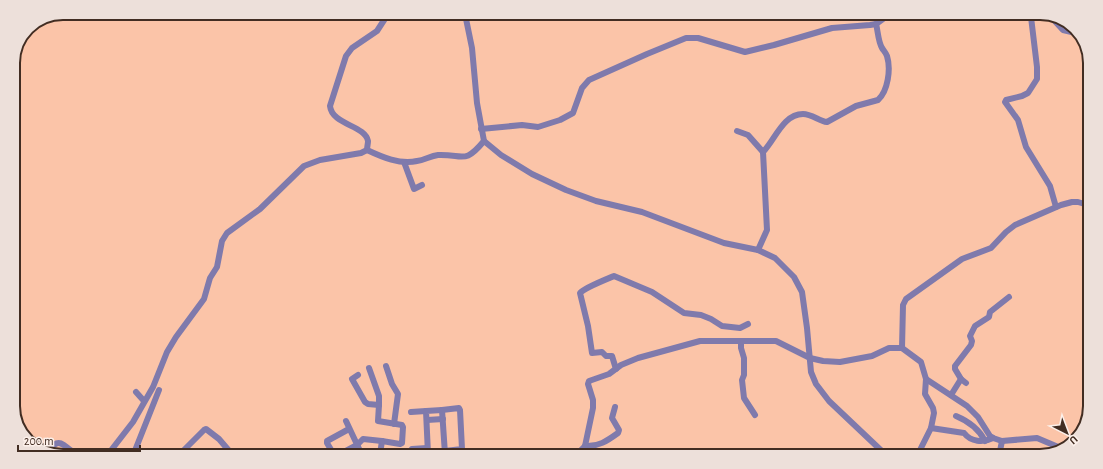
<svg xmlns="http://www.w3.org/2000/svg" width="1103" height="469" viewBox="0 0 1103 469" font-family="'Alegreya Sans',sans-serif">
  <rect width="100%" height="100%" fill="#fbc4a8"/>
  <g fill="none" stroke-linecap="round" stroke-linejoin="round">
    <!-- minor -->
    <g stroke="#7f7aac" stroke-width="6">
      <polyline points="465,14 472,48 477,103 484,141 501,155 532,174 566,190 596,201 642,212 724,243 758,250 775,258 794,277 802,292 807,328 811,372 816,384 829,401 886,455"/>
      <polyline points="1031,17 1037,67 1037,79 1028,93 1022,96 1006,100 1005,102 1018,120 1026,147 1050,186 1056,207"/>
      <polyline points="1051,17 1063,30 1080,34"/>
      <polyline points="481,129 522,125 538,127 560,120 573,113 582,88 589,80 647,54 686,38 698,38 745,52 774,45 832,28 870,25 876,24 887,16"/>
      <polyline points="737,131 748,135 763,152"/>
      <path d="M367 150C382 157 400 165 417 161 425 160 430 156 438 155 464 154 464 165 484 141"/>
      <polyline points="404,162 414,189 422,185"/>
      <path d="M758 250 767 230 763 152C775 140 783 114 803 114 812 114 819 121 827 122L856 106 878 100C888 91 891 69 887 56 886 53 884 51 882 48 878 41 878 31 876 24"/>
      <polyline points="741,341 741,348 744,358 744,375 742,380 744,398 755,415"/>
      <polyline points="902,348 903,305 906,299 962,259 991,248 1006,232 1015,225 1061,205 1072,202 1078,202 1088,205"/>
      <polyline points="386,366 392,384 398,394 394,424"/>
      <polyline points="369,368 379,396 379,405"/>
      <path d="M616 369 612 356H606L602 352 592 353 588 326 580 293C584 288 607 279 614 276L652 292 684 313 701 315 711 319 722 326 740 328 748 324"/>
      <polyline points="358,375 352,379 365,402 368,404 379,405 378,421 402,425 403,427 402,443 400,444 382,441 380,454"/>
      <polyline points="961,379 955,369 955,366 971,345 972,341 970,336 975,326 989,317 990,312 1009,297"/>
      <polyline points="136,392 144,401"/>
      <polyline points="951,395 961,379 966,383"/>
      <polyline points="411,412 426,411"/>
      <path d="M956 416C968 421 979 429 985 441"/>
      <polyline points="427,420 443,419"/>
      <polyline points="346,421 361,453"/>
      <path d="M931 428 964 433C971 442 983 443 993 438"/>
      <path d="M585 446C598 447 607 441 618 433L619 430 612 418 615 407"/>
      <polyline points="1067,448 1068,447"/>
      <polyline points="412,449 427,448"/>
      <path d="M45 452C59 440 58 440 73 452"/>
      <path d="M109 453 133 422 153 387 167 352 176 337 204 299 210 278 217 267 222 241 227 233 260 209 304 166 320 160 361 153 367 150C367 147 368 144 368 141 365 125 332 125 330 106L346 56 352 48 377 31 388 14"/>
      <polyline points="134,453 159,390"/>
      <polyline points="181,453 204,430 206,429 219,439 231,453"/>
      <polyline points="333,453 327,443 327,441 349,429"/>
      <polyline points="342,453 357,445 363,439 382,441"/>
      <polyline points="428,454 426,411 442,410"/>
      <polyline points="445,454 442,410 459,408 460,410 462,449 445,451"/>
      <polyline points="577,454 585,446 593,408 593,400 588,384 589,381 609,374 621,365 638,358 700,341 776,341 810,358 823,361 840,362 872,356 889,348 902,348 921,362 926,379 967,406 978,417 990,436 993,438 1002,441 1037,438 1063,449"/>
      <polyline points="917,456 931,428 934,413 933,408 925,394 926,379"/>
      <polyline points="999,456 1002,441"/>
    </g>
  </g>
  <!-- crop -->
  <path d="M0 0H1103V469H0ZM63 20H1040A43 43 0 0 1 1083 63V406A43 43 0 0 1 1040 449H63A43 43 0 0 1 20 406V63A43 43 0 0 1 63 20Z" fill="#ede0da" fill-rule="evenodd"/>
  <path fill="none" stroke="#422d22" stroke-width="2" d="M63 20H1040A43 43 0 0 1 1083 63V406A43 43 0 0 1 1040 449H63A43 43 0 0 1 20 406V63A43 43 0 0 1 63 20Z"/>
  <!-- north arrow -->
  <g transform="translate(1067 433) rotate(138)" stroke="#fcf0ea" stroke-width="3" paint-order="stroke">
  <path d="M0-3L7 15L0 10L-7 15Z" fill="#422d22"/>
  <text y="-6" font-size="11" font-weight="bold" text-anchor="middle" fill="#422d22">U</text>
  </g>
  <!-- scale -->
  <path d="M18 445v6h122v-6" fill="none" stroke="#422d22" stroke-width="2"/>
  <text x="24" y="445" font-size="12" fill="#422d22" stroke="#fcf0ea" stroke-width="3" paint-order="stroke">200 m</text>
</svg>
